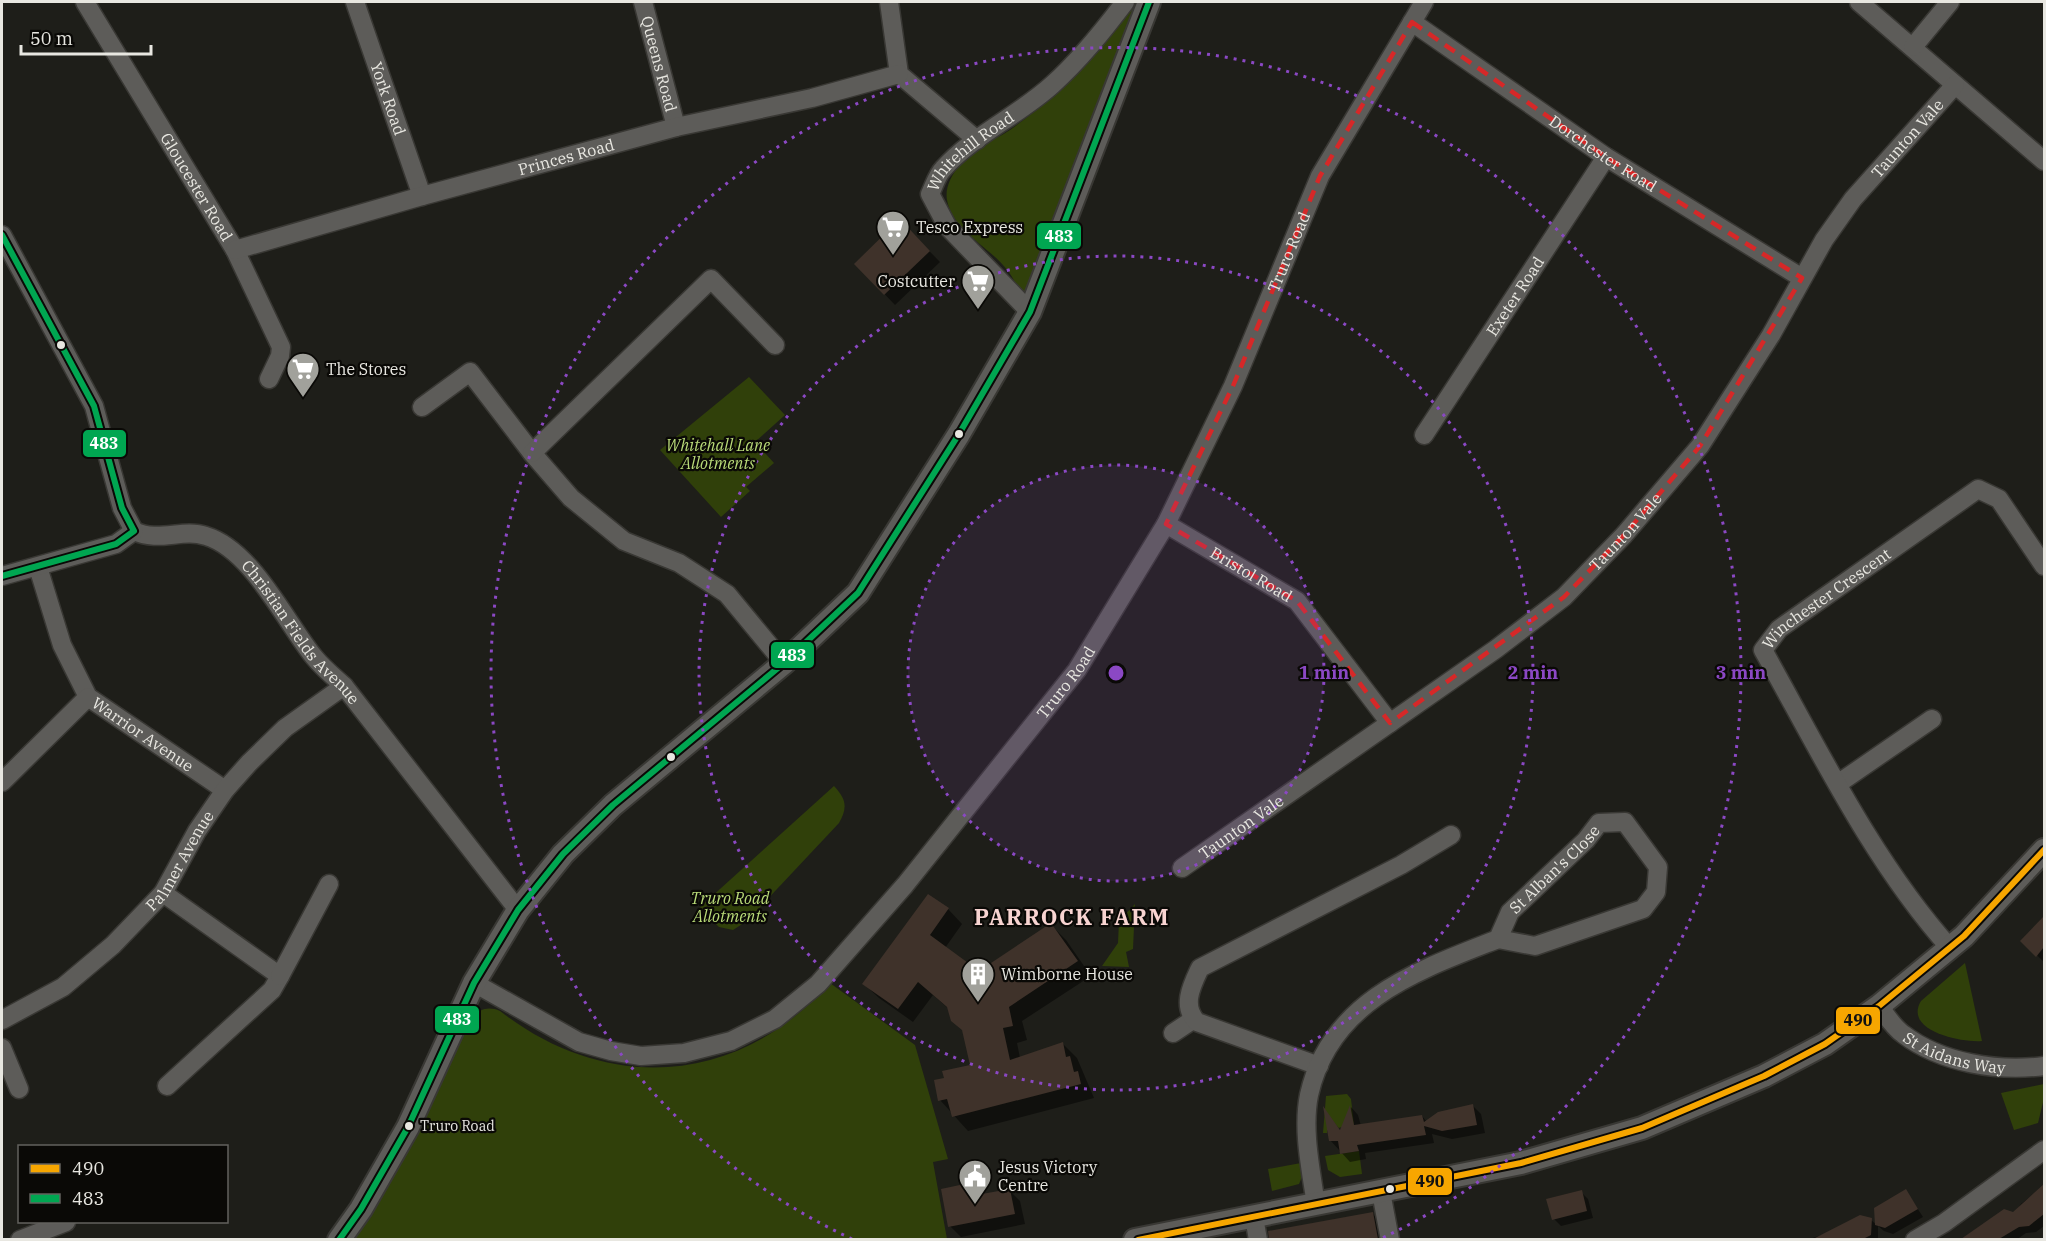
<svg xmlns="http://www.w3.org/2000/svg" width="2046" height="1241" viewBox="0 0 2046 1241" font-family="'IBM Plex Serif',serif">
  <rect width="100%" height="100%" fill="#1e1e19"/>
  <!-- green -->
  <g fill="#30400a">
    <path d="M1134 2H1138L1042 252 1026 292H1018C1010 253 954 239 947 200 943 178 968 153 985 142 991 139 997 138 1002 135 1023 122 1045 103 1063 86 1089 61 1111 29 1134 2Z"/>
    <polygon points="749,377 785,415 755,442 774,463 746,487 750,491 721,517 660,450"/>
    <path d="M834 786C846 799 848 807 839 823L747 921 733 930 719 927 699 908Z"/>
    <polygon points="1135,904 1133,949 1126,952 1129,967 1102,966 1118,943 1119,921"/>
    <path d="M1965 963 1982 1041C1962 1043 1903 1031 1921 1001Z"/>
    <path d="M830 983 915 1045 948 1159 933 1162 947 1239 351 1240 417 1136 471 1019C479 1009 488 1006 500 1011 608 1095 739 1085 830 983Z"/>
    <polygon points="2044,1084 2044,1098 2038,1123 2014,1130 2001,1093"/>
    <polygon points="1347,1094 1351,1099 1354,1125 1327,1130 1327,1133 1323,1133 1326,1096"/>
    <polygon points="1359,1151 1362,1174 1340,1177 1328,1170 1325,1156"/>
    <polygon points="1301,1163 1302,1177 1299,1184 1272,1191 1268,1169"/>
  </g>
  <!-- shadow -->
  <g fill="#0007">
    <polygon points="900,221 940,262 895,305 856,264"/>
    <polygon points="948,909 962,924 945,948 975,969 986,968 1051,925 1066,940 1091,976 1022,1021 1027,1040 1017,1043 1020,1058 1063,1044 1077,1058 1094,1098 968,1131 940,1100 972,1066 963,1031 949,1009 933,995 913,1022 879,998 864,984"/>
    <polygon points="2044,919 2044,962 2022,941"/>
    <polygon points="1473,1106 1481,1114 1485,1133 1452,1139 1432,1134 1434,1143 1365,1153 1366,1159 1350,1162 1330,1140 1325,1111 1341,1131 1351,1107 1358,1115 1361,1126 1422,1116 1427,1122"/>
    <polygon points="973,1184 985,1195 1009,1190 1020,1201 1025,1224 961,1237 950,1226"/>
    <polygon points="2044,1186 2044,1226 2036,1232 2026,1233 2016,1240 1960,1240 2004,1211 2014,1214 2021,1204"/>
    <polygon points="1906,1191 1923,1217 1893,1234 1884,1231 1878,1226 1878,1240 1806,1240 1871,1220 1877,1225"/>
    <polygon points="1581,1192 1588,1199 1593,1218 1561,1226 1554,1219"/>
    <polygon points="1373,1214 1395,1240 1269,1240 1270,1235"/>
  </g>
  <!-- building -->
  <g fill="#3f322a">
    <polygon points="900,219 930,251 884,295 854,264"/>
    <polygon points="928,894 949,908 930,935 975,968 985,967 1051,923 1078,961 1009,1007 1013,1026 1003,1028 1010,1060 1063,1042 1066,1057 1070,1056 1074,1072 1078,1071 1081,1084 952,1117 947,1099 938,1101 934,1080 944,1078 942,1071 970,1065 962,1030 951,1021 947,1007 918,982 898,1009 862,984"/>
    <polygon points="2044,916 2044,947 2036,957 2020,941"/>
    <polygon points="1473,1104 1477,1125 1442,1131 1424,1126 1426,1135 1357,1145 1359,1151 1340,1154 1338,1141 1329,1141 1323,1106 1340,1130 1350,1105 1354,1125 1422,1115 1424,1122 1438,1112"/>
    <polygon points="974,1182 976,1195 1010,1189 1015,1214 948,1227 941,1189"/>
    <polygon points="2044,1184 2044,1214 2029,1226 2019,1227 1999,1239 1961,1239 2004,1209 2013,1212"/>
    <polygon points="1906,1189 1918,1209 1885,1228 1875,1225 1874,1208"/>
    <polygon points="1582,1190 1587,1211 1552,1220 1546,1199"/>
    <polygon points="1373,1212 1378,1239 1269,1239 1268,1231"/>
    <polygon points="1860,1215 1872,1218 1871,1235 1863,1239 1813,1239"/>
  </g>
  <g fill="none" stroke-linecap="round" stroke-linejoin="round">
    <defs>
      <g id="minor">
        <path id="s1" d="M85 2 235 250 281 347 280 356 269 379"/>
        <path id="s2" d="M355 2 422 196"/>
        <path id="s3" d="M643 2 676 127"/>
        <polyline points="889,2 899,74 977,140"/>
        <polyline points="1859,2 2044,161"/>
        <path id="s4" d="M1412 22 1606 157 1802 278"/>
        <polyline points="1913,47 1950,2"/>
        <polyline points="2,235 94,406 122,508 134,531"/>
        <path id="s5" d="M235 250 422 196 676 127 812 98 899 74"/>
        <path id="s6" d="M1030 312 947 226 930 194C934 186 937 175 943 169 972 136 1019 115 1052 85 1080 60 1103 31 1125 2"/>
        <polyline points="422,407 470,372 532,453 571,498 624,541 679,563 727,594 784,663"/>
        <path id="s7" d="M1424 435 1606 157"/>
        <polyline points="532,453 711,279 775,345"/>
        <path id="s8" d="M1166 524 1297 601 1390 723"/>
        <path id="s9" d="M134 531C159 543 182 528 206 536 252 550 285 621 314 657 323 668 334 677 344 686L518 910"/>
        <path id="s10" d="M38 567 62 645 88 697 225 790"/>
        <polyline points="2,576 116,544 134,531"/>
        <polyline points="2,782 88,697"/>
        <polyline points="1839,783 1932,719"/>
        <path id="s11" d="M1182 868 1496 649 1564 597 1624 535 1700 446 1771 335 1824 240 1853 199 1955 85"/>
        <polyline points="163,893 280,976 272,990 167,1086"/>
        <path id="s12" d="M1950 948C1873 862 1819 750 1763 650L1779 629 1978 489 1999 499 2044 566"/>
        <polyline points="280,976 329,884"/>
        <path id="s13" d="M474 983 579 1042 611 1051 641 1056 684 1053 731 1041 775 1019 818 984 905 885 1077 670 1166 524 1233 386 1320 176 1424 2"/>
        <path id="s14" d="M1879 1006C1886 1015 1893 1027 1903 1034 1941 1063 1998 1072 2044 1066"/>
        <path id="s15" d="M2 1020 63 987 113 945 163 893 197 831 225 790 249 763 285 728 344 686"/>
        <polyline points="1173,1033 1194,1019"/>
        <polyline points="2,1048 19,1089"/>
        <path d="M1319 1066 1197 1022C1181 1006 1192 985 1200 968L1401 865 1451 835"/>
        <polyline points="1381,1192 1390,1240"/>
        <path id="s16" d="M1316 1205C1311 1170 1302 1130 1309 1095 1330 1000 1419 970 1498 939L1510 912 1586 840 1599 823 1625 822 1658 867 1656 892 1643 909 1535 946 1498 939"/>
        <polyline points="1254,1217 1258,1240"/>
        <polyline points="20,1240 66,1222"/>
        <polyline points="1915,1240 1944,1223 2044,1150"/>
      </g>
      <g id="tertiary">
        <polyline points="339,1240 361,1209 408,1127 474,983 518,910 563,854 613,805 784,663 858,593 959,434 1030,312 1149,2"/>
        <polyline points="1135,1240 1521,1163 1642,1128 1764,1076 1825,1044 1879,1006 1964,936 2044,850"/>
      </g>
    </defs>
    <!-- minor casing -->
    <use href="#minor" stroke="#393834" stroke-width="21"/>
    <!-- tertiary casing -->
    <use href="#tertiary" stroke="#393834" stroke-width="26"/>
    <!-- minor -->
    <use href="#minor" stroke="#5d5c59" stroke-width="18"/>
    <!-- tertiary -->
    <use href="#tertiary" stroke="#5d5c59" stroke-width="22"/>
    <defs>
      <polyline id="bus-1" points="1138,1240 1521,1163 1642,1128 1764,1076 1825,1044 1879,1006 1964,936 2044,850"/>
      <g id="bus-2">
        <polyline points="2,235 94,406 122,508 134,531 116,544 2,576"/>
        <polyline points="339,1240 361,1209 408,1127 474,983 518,910 563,854 613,805 784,663 858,593 959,434 1030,312 1149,2"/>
      </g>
    </defs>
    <!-- bus-1 casing -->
    <use href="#bus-1" stroke="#0a0906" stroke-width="10"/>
    <!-- bus-2 casing -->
    <use href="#bus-2" stroke="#0a0906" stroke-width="10"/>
    <!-- bus-1 -->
    <use href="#bus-1" stroke="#f7a600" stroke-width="6"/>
    <!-- bus-2 -->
    <use href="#bus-2" stroke="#00a651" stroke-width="6"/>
  </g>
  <!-- marked area -->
  <path fill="none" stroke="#d62828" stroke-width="4.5" stroke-dasharray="12 8" stroke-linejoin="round" d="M1412 22 1606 157 1802 278 1700 446 1624 535 1564 597 1390 723 1297 601 1166 524 1233 386 1320 176Z"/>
  <!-- distance rings -->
  <circle cx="1116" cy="673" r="208" fill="#8b48c4" fill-opacity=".12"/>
  <g fill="none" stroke="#8b48c4" stroke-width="3" stroke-dasharray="3 6">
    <circle cx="1116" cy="673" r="208"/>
    <circle cx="1116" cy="673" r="417"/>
    <path d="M852 1239A625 625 0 1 1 1380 1239"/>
  </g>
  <!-- icons -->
  <defs>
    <symbol id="supermarket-pin" viewBox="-11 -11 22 30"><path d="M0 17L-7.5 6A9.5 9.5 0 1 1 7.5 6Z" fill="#a1a19b" stroke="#0a0906"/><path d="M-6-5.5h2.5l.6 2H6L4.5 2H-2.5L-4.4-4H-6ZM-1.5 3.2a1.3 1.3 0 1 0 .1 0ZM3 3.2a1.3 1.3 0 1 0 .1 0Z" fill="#fff"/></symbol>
    <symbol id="building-pin" viewBox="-11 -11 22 30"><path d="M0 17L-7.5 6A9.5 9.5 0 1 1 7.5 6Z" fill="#a1a19b" stroke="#0a0906"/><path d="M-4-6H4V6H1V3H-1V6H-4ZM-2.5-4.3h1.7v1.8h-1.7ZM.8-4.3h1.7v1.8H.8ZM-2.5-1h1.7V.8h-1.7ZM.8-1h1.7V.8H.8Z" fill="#fff"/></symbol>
    <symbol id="civic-pin" viewBox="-11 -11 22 30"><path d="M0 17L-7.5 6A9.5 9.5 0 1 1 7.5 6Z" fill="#a1a19b" stroke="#0a0906"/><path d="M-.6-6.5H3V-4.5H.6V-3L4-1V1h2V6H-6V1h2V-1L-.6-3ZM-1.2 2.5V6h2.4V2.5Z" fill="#fff"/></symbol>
  </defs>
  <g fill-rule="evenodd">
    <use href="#supermarket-pin" x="874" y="208" width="38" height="52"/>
    <use href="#supermarket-pin" x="959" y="262" width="38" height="52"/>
    <use href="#supermarket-pin" x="284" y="350" width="38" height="52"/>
    <use href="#building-pin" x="959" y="955" width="38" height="52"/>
    <use href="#civic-pin" x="956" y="1157" width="38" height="52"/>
  </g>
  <!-- markers -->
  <g fill="#e8e7e1" stroke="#0a0906" stroke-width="2">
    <circle cx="61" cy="345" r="5"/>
    <circle cx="959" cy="434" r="5"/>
    <circle cx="671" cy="757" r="5"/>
    <circle cx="409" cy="1126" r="5"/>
    <circle cx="1390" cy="1189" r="5"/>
  </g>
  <g text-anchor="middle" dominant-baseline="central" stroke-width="4.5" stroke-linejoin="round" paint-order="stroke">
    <!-- bus labels -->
    <g font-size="14" fill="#e8e7e1" stroke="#0a0906" text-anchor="start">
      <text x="420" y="1126">Truro Road</text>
    </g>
    <!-- street labels -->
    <g font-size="16" fill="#e8e7e1" stroke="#0a0906">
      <text stroke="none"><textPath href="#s3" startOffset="64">Queens Road</textPath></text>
      <text stroke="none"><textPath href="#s2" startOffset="102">York Road</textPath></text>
      <text stroke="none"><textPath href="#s11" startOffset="1044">Taunton Vale</textPath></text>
      <text stroke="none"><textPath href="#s6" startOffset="216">Whitehill Road</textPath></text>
      <text stroke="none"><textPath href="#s4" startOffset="232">Dorchester Road</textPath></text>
      <text stroke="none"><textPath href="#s5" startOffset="344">Princes Road</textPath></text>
      <text stroke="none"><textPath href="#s1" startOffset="216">Gloucester Road</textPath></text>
      <text stroke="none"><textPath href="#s13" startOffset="1257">Truro Road</textPath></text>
      <text stroke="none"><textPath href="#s7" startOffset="166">Exeter Road</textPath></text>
      <text stroke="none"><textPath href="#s11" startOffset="558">Taunton Vale</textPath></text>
      <text stroke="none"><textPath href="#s8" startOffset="99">Bristol Road</textPath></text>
      <text stroke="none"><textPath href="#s12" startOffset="435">Winchester Crescent</textPath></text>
      <text stroke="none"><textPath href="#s9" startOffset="210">Christian Fields Avenue</textPath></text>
      <text stroke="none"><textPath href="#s13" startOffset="771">Truro Road</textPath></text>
      <text stroke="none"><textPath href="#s10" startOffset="206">Warrior Avenue</textPath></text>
      <text stroke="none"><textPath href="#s11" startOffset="72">Taunton Vale</textPath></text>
      <text stroke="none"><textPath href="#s15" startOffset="243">Palmer Avenue</textPath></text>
      <text stroke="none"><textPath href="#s16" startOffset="459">St Alban's Close</textPath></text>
      <text stroke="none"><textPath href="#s14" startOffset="93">St Aidans Way</textPath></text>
    </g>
    <!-- poi labels -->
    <g font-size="16" fill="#e8e7e1" stroke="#0a0906" text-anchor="start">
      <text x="916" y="227">Tesco Express</text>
      <text x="955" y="281" text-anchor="end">Costcutter</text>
      <text x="326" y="369">The Stores</text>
      <text x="1001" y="974">Wimborne House</text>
      <text x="998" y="1167">Jesus Victory<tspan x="998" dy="18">Centre</tspan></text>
    </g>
    <!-- park labels -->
    <g font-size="16" font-style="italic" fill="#badc79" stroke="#0a0906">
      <text x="718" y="445">Whitehall Lane<tspan x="718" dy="18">Allotments</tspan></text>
      <text x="730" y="898">Truro Road<tspan x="730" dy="18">Allotments</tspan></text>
    </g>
    <!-- district labels -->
    <g font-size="22" font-weight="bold" letter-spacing="1.5" fill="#f8d4d1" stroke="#0a0906">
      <text x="1072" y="916">PARROCK FARM</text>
    </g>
  </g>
  <circle cx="1116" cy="673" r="9" fill="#8b48c4" stroke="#0a0906" stroke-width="3"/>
  <g font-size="18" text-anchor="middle" font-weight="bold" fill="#8b48c4" stroke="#0a0906" stroke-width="4.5" stroke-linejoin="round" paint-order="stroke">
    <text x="1324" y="679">1 min</text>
    <text x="1533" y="679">2 min</text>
    <text x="1741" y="679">3 min</text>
  </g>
  <g stroke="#0a0906" stroke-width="2">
    <rect x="1036" y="222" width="46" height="28" rx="6" fill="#00a651"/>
    <rect x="82" y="429" width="45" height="29" rx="6" fill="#00a651"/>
    <rect x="770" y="641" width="45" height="28" rx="6" fill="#00a651"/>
    <rect x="434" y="1005" width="46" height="29" rx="6" fill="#00a651"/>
    <rect x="1835" y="1006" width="46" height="29" rx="6" fill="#f7a600"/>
    <rect x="1407" y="1167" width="46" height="29" rx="6" fill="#f7a600"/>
  </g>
  <g font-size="16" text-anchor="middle" font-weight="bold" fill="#fff">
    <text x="1059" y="242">483</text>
    <text x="104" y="449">483</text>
    <text x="792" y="661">483</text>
    <text x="457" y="1025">483</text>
  </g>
  <g font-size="16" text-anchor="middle" font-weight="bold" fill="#111">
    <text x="1858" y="1026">490</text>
    <text x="1430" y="1187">490</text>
  </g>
  <!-- border -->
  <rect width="2046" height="1241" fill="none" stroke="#e8e7e1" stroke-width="6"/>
  <!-- legend -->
  <rect x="18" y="1145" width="210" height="78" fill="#0a0906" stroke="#63625e" stroke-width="1.5"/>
  <rect x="30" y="1164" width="30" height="9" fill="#f7a600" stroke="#63625e" stroke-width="1.5"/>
  <text x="72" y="1175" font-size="18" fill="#e8e7e1">490</text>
  <rect x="30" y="1194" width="30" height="9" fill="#00a651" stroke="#63625e" stroke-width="1.5"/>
  <text x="72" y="1205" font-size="18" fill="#e8e7e1">483</text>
  <!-- scale -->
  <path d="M21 45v9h130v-9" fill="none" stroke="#e8e7e1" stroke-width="3"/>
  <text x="30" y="45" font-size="18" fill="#e8e7e1" stroke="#0a0906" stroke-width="4.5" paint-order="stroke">50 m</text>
</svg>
